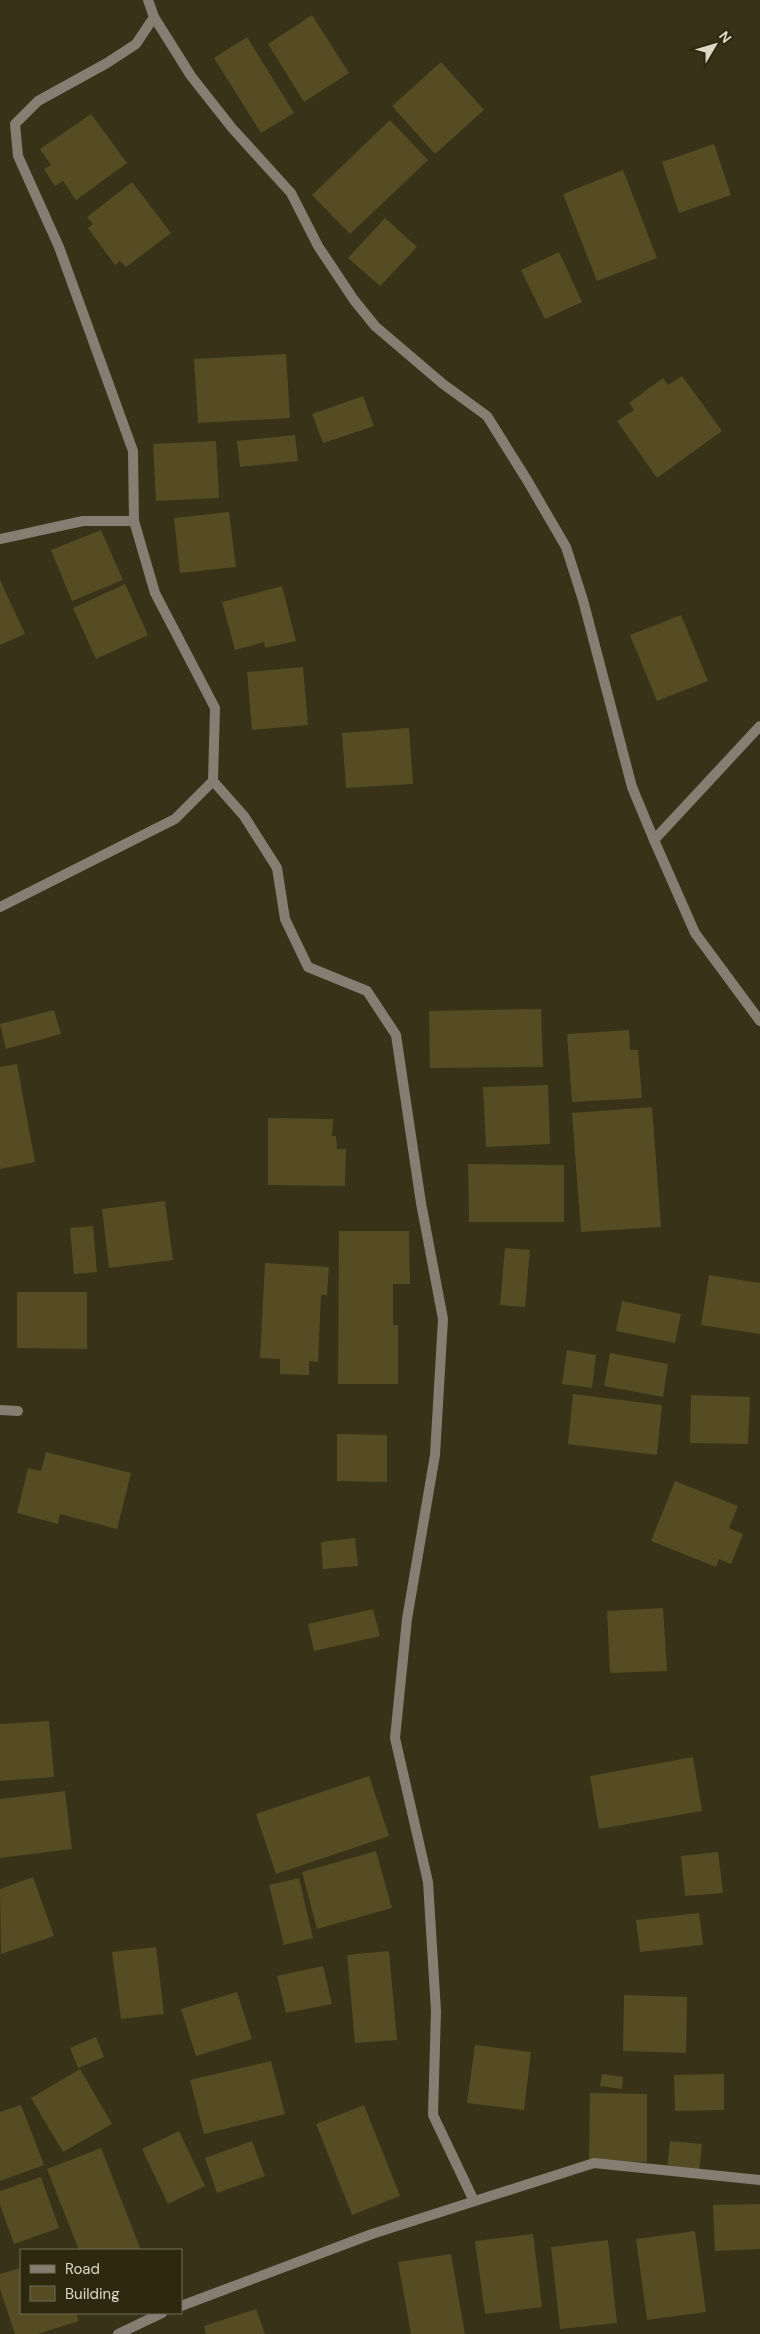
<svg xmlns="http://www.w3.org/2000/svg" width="760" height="2334" viewBox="0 0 760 2334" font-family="'DM Sans',sans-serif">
  <rect width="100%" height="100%" fill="#373218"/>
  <!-- building -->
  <g fill="#554c23">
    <polygon points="312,15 349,73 304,102 268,44"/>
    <polygon points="247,37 294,113 261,133 214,58"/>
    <polygon points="441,62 484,110 435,154 392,106"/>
    <polygon points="91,114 127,163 76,200 63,181 55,186 44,169 51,165 40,149"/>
    <polygon points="390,120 428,160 350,234 312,195"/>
    <polygon points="714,144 731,195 679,213 662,162"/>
    <polygon points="623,170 657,258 597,281 563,194"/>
    <polygon points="132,182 171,233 126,267 120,261 115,265 88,228 93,224 87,217"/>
    <polygon points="385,218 417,247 380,286 348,258"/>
    <polygon points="559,252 582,302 545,319 521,270"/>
    <polygon points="286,354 290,418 198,423 194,359"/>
    <polygon points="682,376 722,431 657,478 617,421 634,410 629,403 663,378 668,385"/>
    <polygon points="363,396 374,426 323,443 312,414"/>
    <polygon points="295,435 298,461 240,467 237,441"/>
    <polygon points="216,441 219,498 156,501 153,444"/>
    <polygon points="229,512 236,567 180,573 174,518"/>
    <polygon points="101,530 123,580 72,601 51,550"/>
    <polygon points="0,580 25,634 0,645"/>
    <polygon points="125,584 148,635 96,659 73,608"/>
    <polygon points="282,586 296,641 265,648 264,642 235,650 222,602"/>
    <polygon points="681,615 708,681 657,701 630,635"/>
    <polygon points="303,667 308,725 252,730 247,672"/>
    <polygon points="409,728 413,784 346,788 342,733"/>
    <polygon points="541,1009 543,1067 430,1068 429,1011"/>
    <polygon points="54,1010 61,1034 6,1049 0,1024"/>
    <polygon points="629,1030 630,1050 638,1050 642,1098 572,1102 567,1034"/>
    <polygon points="17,1064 35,1162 0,1169 0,1067"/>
    <polygon points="548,1085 550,1144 486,1147 483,1087"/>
    <polygon points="652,1107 661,1227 581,1232 572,1113"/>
    <polygon points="268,1118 333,1119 332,1136 336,1136 337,1149 346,1149 345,1186 268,1185"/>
    <polygon points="468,1164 564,1165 564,1222 469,1222"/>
    <polygon points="165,1201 173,1260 109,1268 102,1209"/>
    <polygon points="93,1226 97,1272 74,1274 70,1228"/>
    <polygon points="339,1231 409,1231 410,1284 393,1284 393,1325 398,1325 398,1384 338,1384"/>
    <polygon points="505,1248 530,1250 525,1307 500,1305"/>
    <polygon points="265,1263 329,1267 327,1295 321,1295 318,1362 309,1361 309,1375 280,1374 280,1359 260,1358"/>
    <polygon points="709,1275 760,1283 760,1334 701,1325"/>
    <polygon points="17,1292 87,1292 87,1349 17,1348"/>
    <polygon points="622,1301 681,1314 675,1343 616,1331"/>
    <polygon points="567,1350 596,1355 592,1388 562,1384"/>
    <polygon points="610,1353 668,1364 663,1397 604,1386"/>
    <polygon points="573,1394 662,1405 657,1455 568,1444"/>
    <polygon points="691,1395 750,1397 748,1444 690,1443"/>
    <polygon points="337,1434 387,1435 387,1482 337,1481"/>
    <polygon points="46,1452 131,1473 117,1529 60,1514 58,1524 17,1513 28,1468 41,1471"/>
    <polygon points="675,1481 738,1506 729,1528 743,1534 731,1564 719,1559 716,1567 651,1541"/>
    <polygon points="355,1538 358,1566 323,1569 321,1542"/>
    <polygon points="663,1608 667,1671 610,1673 607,1611"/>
    <polygon points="373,1609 380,1636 314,1651 308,1624"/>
    <polygon points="49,1721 54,1777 0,1781 0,1724"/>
    <polygon points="693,1757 702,1811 599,1829 590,1776"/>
    <polygon points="369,1776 389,1836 276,1874 256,1814"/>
    <polygon points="65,1791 72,1849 0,1858 0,1799"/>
    <polygon points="376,1851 392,1908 317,1929 302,1872"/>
    <polygon points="718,1852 723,1893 685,1896 681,1856"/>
    <polygon points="33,1877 54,1936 1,1954 0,1889"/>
    <polygon points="299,1878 313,1938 284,1945 269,1885"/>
    <polygon points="699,1913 703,1945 640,1952 636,1920"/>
    <polygon points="156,1947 164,2014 121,2019 112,1952"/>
    <polygon points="389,1951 397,2040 355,2043 347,1955"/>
    <polygon points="323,1966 332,2004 286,2013 277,1976"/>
    <polygon points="237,1992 252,2039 196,2056 181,2009"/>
    <polygon points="624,1995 687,1997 686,2053 623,2051"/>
    <polygon points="96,2037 104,2057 78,2068 70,2048"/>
    <polygon points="475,2045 531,2052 524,2110 467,2103"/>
    <polygon points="271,2061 285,2114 204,2134 190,2080"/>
    <polygon points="80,2069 112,2124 63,2152 31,2098"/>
    <polygon points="602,2074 623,2077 622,2089 600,2086"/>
    <polygon points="724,2074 724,2110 675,2111 674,2075"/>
    <polygon points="590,2093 647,2094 647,2162 589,2161"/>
    <polygon points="21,2105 44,2165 0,2181 0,2112"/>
    <polygon points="364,2105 400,2196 352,2215 316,2124"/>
    <polygon points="179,2131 205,2186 168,2204 142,2149"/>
    <polygon points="252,2141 265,2176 217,2193 205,2158"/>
    <polygon points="670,2141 702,2144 699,2172 667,2169"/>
    <polygon points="101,2148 141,2250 79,2250 47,2169"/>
    <polygon points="41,2177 59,2228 14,2244 0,2205 0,2191"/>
    <polygon points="760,2204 760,2249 715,2251 713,2205"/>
    <polygon points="695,2231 706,2312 647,2320 636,2239"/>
    <polygon points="533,2234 542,2307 485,2314 475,2241"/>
    <polygon points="608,2240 617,2323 560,2329 551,2247"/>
    <polygon points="451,2254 465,2334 411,2334 398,2262"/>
    <polygon points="21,2268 21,2313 76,2313 79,2321 38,2334 15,2334 0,2289 0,2274"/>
    <polygon points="256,2309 265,2334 206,2334 204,2326"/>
  </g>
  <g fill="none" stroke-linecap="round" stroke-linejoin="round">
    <!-- street -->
    <g stroke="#867d73" stroke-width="10">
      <polyline points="154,17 191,76 232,128 291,193 318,246 354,300 375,326 443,384 487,416 527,480 566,547 583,600 632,787 654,840 695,933 760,1021"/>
      <polyline points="0,539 83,521 134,521"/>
      <polyline points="213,781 244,816 277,868 285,919 308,967 367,991 396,1035 421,1203 443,1319 435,1455 407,1619 395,1738 428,1882 436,2011 433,2115 474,2201"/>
      <polyline points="654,840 760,726"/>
      <polyline points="0,907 175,819 213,781 215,708 155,593 134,521 133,451 59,247 18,156 15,124 38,101 107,63 136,44 154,17 148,0"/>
      <polyline points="0,1410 18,1411"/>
      <polyline points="181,2306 372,2234 594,2163 760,2180"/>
      <polyline points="118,2334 162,2313"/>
    </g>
  </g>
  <!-- legend -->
  <rect x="20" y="2249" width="162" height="65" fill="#2d280e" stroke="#736e58"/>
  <rect x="30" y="2265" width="25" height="8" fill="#867d73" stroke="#736e58"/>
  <text x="65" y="2274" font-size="15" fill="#dbd8c8">Road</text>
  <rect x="30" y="2286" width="25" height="15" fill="#554c23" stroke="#736e58"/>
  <text x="65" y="2299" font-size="15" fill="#dbd8c8">Building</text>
  <!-- north arrow -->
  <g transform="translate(715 45) rotate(52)" stroke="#2d280e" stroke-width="4" paint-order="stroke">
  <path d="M0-4L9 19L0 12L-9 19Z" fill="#dbd8c8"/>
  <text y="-8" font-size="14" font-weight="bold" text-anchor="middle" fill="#dbd8c8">N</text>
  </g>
</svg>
